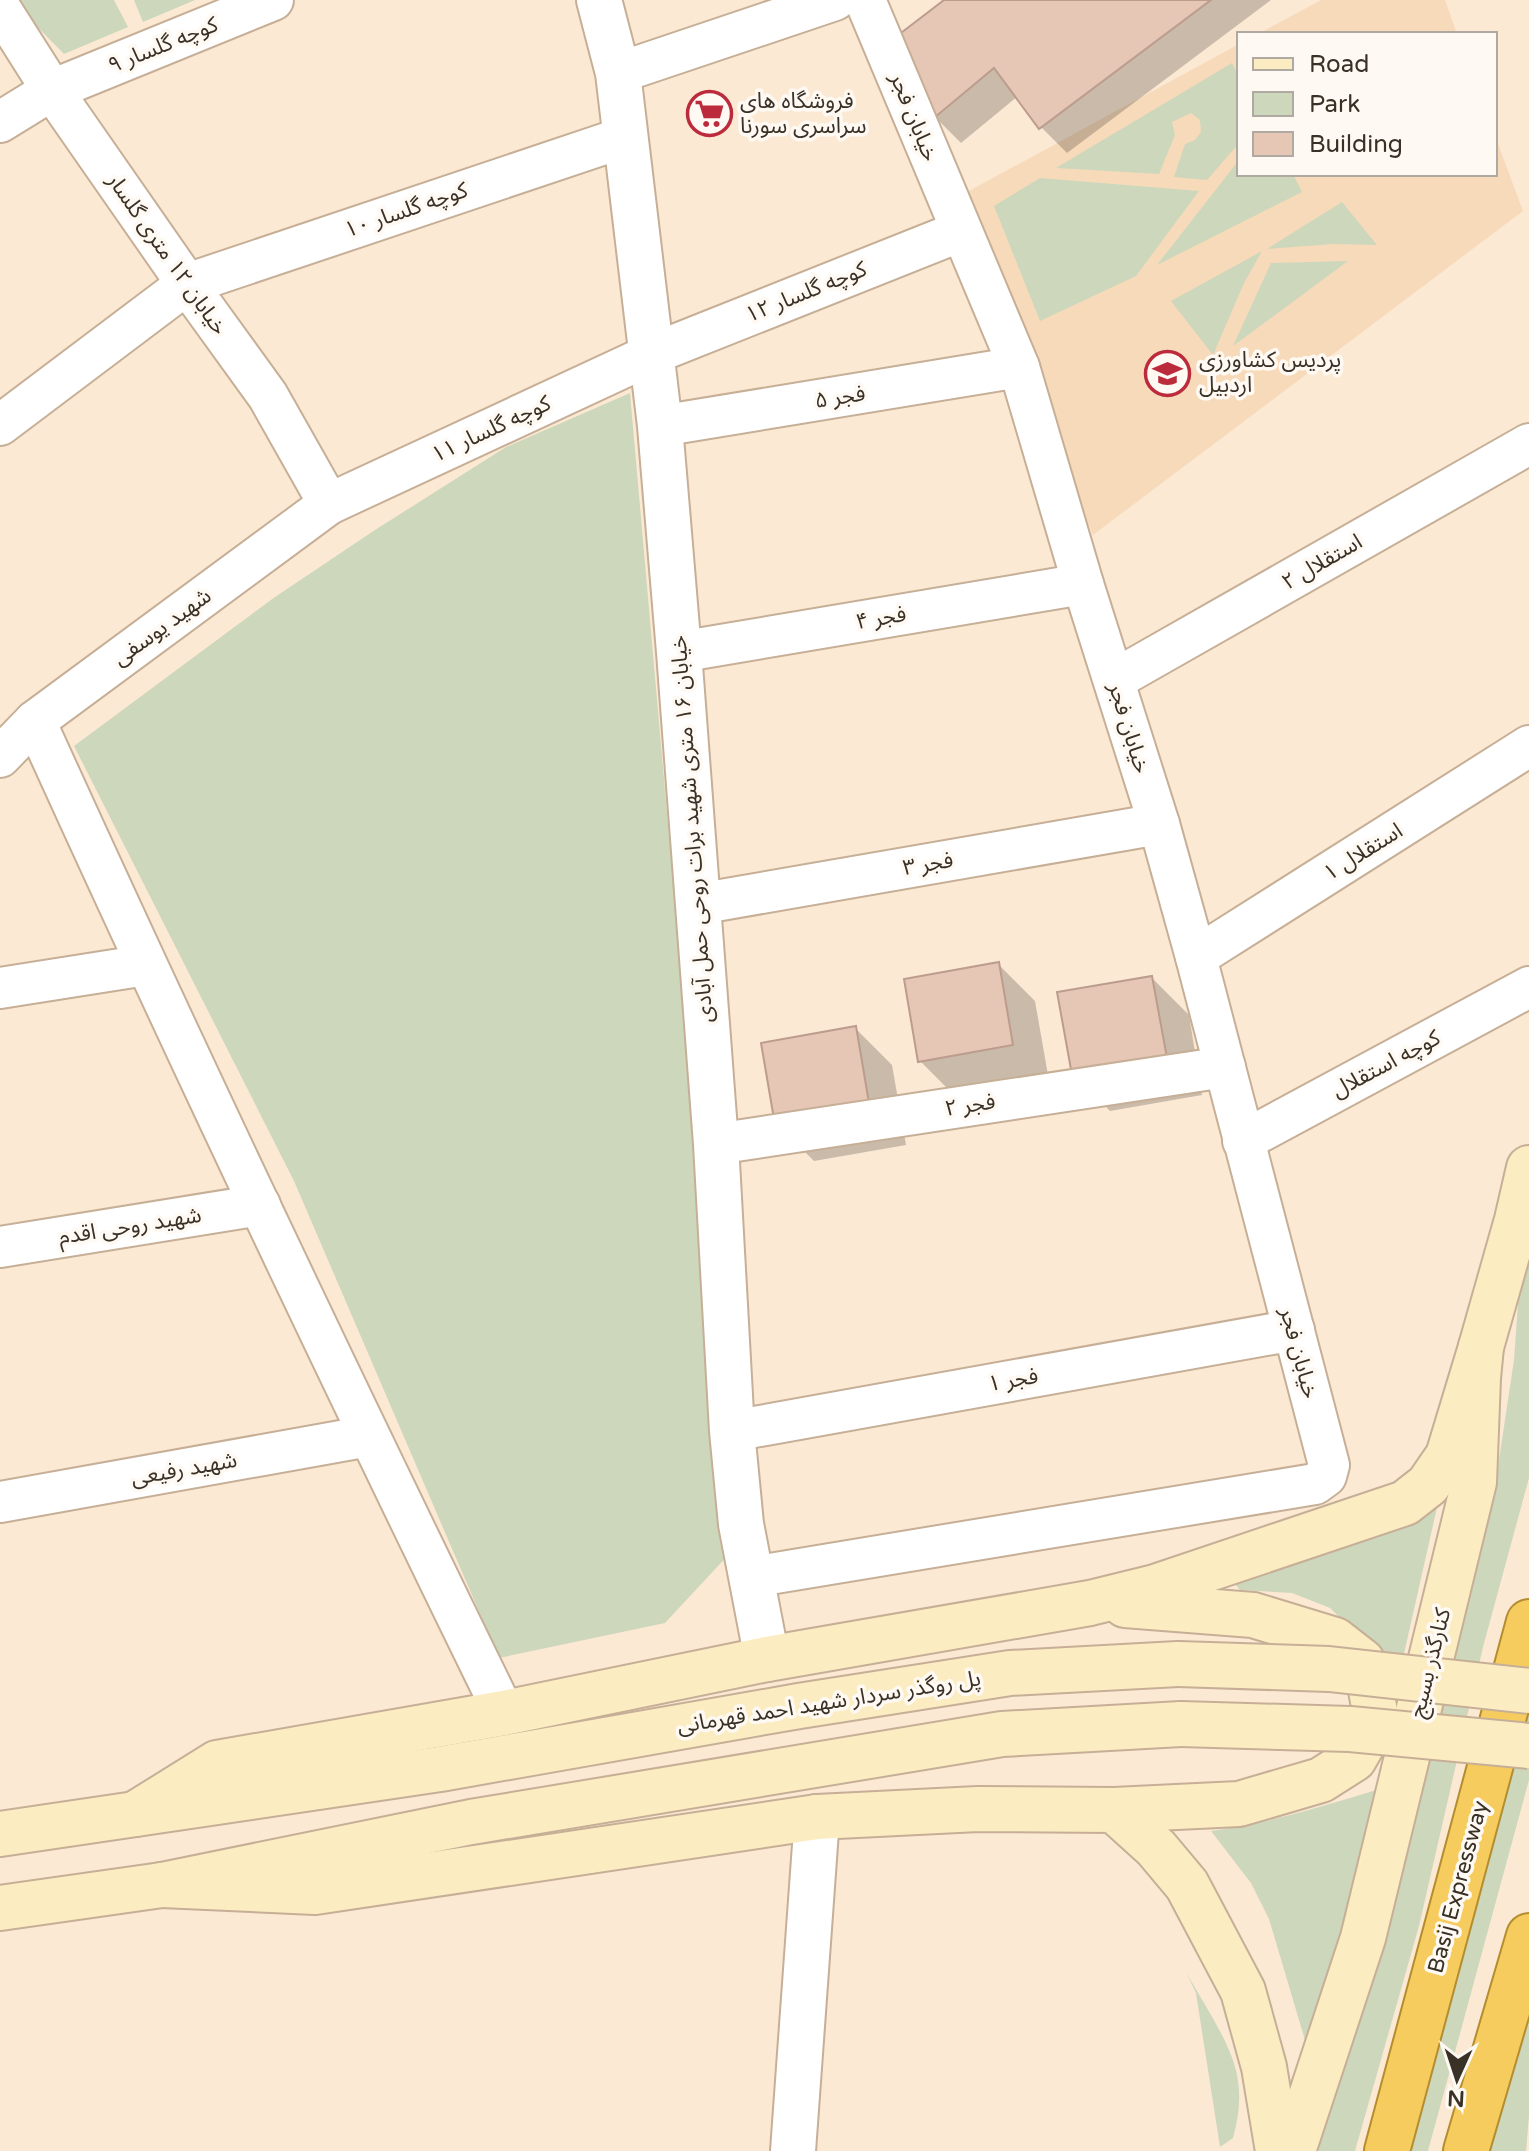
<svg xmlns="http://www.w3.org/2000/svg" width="1529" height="2151" viewBox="0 0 1529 2151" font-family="'Varela Round','Noto Sans Arabic',sans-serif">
  <rect width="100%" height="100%" fill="#fce9d4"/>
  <!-- built -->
  <g fill="#f7daba">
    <polygon points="1321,0 1445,0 1457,34 1258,34"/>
    <polygon points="1239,44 1239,174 1495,174 1495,136 1523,211 1093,535 958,197"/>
  </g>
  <!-- green -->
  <g fill="#cdd7bc">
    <polygon points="19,0 114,0 128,27 64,54 15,4"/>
    <polygon points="134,0 195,0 143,22"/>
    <polygon points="1232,63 1239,77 1239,143 1207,180 1174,177 1185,144 1195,140 1201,132 1200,120 1191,113 1172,122 1175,135 1159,174 1056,168"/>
    <polygon points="1239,160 1239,174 1293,174 1302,192 1157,265"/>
    <polygon points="1040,178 1199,191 1136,276 1040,321 994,206"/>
    <polygon points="1342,202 1377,245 1333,244 1267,249"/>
    <polygon points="1262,251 1244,283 1213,355 1171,301"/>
    <polygon points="1348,261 1233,346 1271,263"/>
    <polygon points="630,393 732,1551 665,1623 499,1658 294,1181 74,746 275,597 375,530 506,447"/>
    <polygon points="1529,1214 1529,1478 1483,1647 1419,1926 1355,2151 1312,2151 1497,1473 1514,1360 1523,1233"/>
    <path d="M1438 1503 1401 1667 1372 1664 1357 1634 1330 1608 1292 1593 1240 1590 1236 1585 1237 1582C1307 1562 1372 1533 1438 1503Z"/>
    <polygon points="1529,1701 1529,1780 1428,2151 1407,2151"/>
    <path d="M1383 1788 1307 2047 1269 1919 1251 1883 1211 1831C1270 1823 1327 1805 1383 1788Z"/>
    <path d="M1186 1972C1203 2003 1234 2047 1238 2081 1241 2101 1238 2120 1233 2138L1220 2147 1196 1993Z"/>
    <polygon points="1529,1995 1529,2116 1526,2151 1487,2151"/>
  </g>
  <!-- shadow -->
  <g fill="#0003">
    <polygon points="947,0 1271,0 1067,153 1041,127 1018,96 961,143 935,117"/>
    <polygon points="998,964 1035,1001 1049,1081 957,1098 920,1061"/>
    <polygon points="1152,978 1189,1015 1202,1095 1110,1111 1074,1074"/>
    <polygon points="855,1028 892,1065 906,1145 814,1161 777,1124"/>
  </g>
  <!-- building -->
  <g fill="#e6c6b5" stroke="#bc9d8d" stroke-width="2">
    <polygon points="944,0 1211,0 1039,129 994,68 934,118 897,36"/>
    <polygon points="999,962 1013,1045 918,1062 904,979"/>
    <polygon points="1152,976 1167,1058 1072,1075 1057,992"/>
    <polygon points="856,1026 870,1109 775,1125 761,1043"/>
  </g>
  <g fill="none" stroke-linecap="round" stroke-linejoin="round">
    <defs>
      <g id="minor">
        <polyline points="0,8 52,90 187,284 268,396 329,504"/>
        <polyline points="618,73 835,0"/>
        <polyline points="0,122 52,90 273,0"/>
        <polyline points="0,425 187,284 625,137"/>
        <polyline points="660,426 1019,367"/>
        <polyline points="679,652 1083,584"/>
        <polyline points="1114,680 1529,444"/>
        <path d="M35 721C186 1054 343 1384 504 1713"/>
        <polyline points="0,757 35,721 329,504 652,354 961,231"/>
        <polyline points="698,904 1159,824"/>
        <polyline points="1196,957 1529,746"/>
        <polyline points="0,988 146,965"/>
        <polyline points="1243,1141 1529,987"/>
        <polyline points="716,1144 1225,1067"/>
        <polyline points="0,1247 260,1205"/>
        <polyline points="732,1431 1294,1330"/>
        <polyline points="0,1502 369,1436"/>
        <polyline points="751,1577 1315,1484 1326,1476 1329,1465 1196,957 1159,824 1083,584 1019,367 865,0"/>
      </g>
      <g id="tertiary">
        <polyline points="599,0 618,73 660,426 679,652 716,1144 732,1431 741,1524 767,1659"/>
        <polyline points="793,2151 817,1817"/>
      </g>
      <g id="secondary">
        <polyline points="1114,1810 1239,1804 1321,1780 1354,1759 1366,1738 1375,1712 1370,1685 1362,1661 1335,1640 1253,1615 1125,1605"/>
        <polyline points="135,1814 217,1763 504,1713 767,1659 1090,1603 1155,1587 1405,1503 1428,1485 1448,1456 1481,1347"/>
        <polyline points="0,1834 440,1769 799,1706 1010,1673 1178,1664"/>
        <polyline points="162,1885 315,1892 817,1817 978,1809 1114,1810 1156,1848 1187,1885 1243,1991 1264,2067 1278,2151"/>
        <polyline points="0,1908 162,1885 471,1822 1002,1734 1181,1724"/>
        <polyline points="1293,2151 1363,1938 1474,1482 1478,1378 1481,1347 1517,1220 1529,1168"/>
      </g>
      <g id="trunk">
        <polyline points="1387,2151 1529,1622"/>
        <polyline points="1466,2151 1529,1936"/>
      </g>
    </defs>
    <!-- minor casing -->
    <use href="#minor" stroke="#c6af96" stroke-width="44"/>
    <!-- tertiary casing -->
    <use href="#tertiary" stroke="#c6af96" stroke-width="48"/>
    <!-- secondary casing -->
    <use href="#secondary" stroke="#c6af96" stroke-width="48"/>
    <!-- trunk casing -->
    <use href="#trunk" stroke="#b38d30" stroke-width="48"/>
    <!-- minor -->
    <use href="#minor" stroke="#fff" stroke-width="40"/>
    <!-- tertiary -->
    <use href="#tertiary" stroke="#fff" stroke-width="44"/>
    <!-- secondary -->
    <use href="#secondary" stroke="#fcecc2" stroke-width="44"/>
    <!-- trunk -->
    <use href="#trunk" stroke="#f6cc5e" stroke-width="44"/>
    <defs>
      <g id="secondary-bridge">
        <polyline points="1178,1664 1329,1669 1529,1691"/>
        <polyline points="1181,1724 1350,1729 1529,1746"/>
      </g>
    </defs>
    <!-- secondary-bridge casing -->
    <use href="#secondary-bridge" stroke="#c6af96" stroke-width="48" stroke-linecap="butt"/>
    <!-- secondary-bridge -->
    <use href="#secondary-bridge" stroke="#fcecc2" stroke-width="44"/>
  </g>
  <!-- icons -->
  <defs>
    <symbol id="supermarket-ring" viewBox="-11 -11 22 22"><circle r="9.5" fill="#fef9f3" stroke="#bb2b3c" stroke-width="1.5"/><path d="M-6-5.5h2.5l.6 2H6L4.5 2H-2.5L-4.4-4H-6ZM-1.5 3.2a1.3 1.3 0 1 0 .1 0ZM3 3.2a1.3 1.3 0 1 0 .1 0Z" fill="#bb2b3c"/></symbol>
    <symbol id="school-ring" viewBox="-11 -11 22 22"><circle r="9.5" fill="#fef9f3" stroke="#bb2b3c" stroke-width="1.5"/><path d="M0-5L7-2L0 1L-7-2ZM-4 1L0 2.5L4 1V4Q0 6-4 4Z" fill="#bb2b3c"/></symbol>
  </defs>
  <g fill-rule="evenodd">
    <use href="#supermarket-ring" x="684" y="88" width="51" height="51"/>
    <use href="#school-ring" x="1142" y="348" width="51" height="51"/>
  </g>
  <g text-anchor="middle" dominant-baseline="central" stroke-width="7" stroke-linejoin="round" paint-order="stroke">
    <!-- street labels -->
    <g font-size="22" fill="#393026" stroke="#fef9f3">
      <text transform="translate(163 45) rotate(-22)">کوچه گلسار ۹</text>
      <text transform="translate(914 117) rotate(68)">خیابان فجر</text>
      <text transform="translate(406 210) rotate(-19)">کوچه گلسار ۱۰</text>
      <text transform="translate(167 254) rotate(55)">خیابان ۱۲ متری گلسار</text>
      <text transform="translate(806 292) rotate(-22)">کوچه گلسار ۱۲</text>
      <text transform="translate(840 397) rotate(-9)">فجر ۵</text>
      <text transform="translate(491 429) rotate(-25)">کوچه گلسار ۱۱</text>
      <text transform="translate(1322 562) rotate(-30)">استقلال ۲</text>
      <text transform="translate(881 618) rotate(-10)">فجر ۴</text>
      <text transform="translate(162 627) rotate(-36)">شهید یوسفی</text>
      <text transform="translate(1129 728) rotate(73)">خیابان فجر</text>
      <text transform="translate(692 829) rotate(-94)">خیابان ۱۶ متری شهید برات روحی حمل آبادی</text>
      <text transform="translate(1363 852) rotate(-32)">استقلال ۱</text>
      <text transform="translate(928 864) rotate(-10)">فجر ۳</text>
      <text transform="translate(1386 1064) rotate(-28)">کوچه استقلال</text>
      <text transform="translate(970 1105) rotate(-9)">فجر ۲</text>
      <text transform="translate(130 1226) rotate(-9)">شهید روحی اقدم</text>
      <text transform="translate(1299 1353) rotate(75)">خیابان فجر</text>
      <text transform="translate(1013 1380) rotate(-10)">فجر ۱</text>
      <text transform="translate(184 1469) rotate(-10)">شهید رفیعی</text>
      <text transform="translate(1430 1663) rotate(-76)">کنارگذر بسیج</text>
      <text transform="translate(829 1702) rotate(-9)">پل روگذر سردار شهید احمد قهرمانی</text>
      <text transform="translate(1458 1887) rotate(-75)">Basij Expressway</text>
    </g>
    <!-- poi labels -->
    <g font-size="22" fill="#393026" stroke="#fef9f3" text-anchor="start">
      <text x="740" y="101">فروشگاه های<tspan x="740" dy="25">سراسری سورنا</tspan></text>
      <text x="1199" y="360">پردیس کشاورزی<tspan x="1199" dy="25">اردبیل</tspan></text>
    </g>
  </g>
  <!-- legend -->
  <rect x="1237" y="32" width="260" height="144" fill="#fef9f3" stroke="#afa9a1" stroke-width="2"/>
  <rect x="1253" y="58" width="40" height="12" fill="#fcecc2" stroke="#afa9a1" stroke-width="2"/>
  <text x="1309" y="72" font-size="24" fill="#393026">Road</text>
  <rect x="1253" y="92" width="40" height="24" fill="#cdd7bc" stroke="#afa9a1" stroke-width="2"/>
  <text x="1309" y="112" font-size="24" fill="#393026">Park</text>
  <rect x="1253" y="132" width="40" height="24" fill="#e6c6b5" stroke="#afa9a1" stroke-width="2"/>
  <text x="1309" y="152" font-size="24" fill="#393026">Building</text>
  <!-- north arrow -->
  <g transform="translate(1457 2079) rotate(183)" stroke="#fef9f3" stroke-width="6" paint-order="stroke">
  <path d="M0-6L14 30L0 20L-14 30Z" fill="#393026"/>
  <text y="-12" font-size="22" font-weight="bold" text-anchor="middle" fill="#393026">N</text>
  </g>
</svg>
